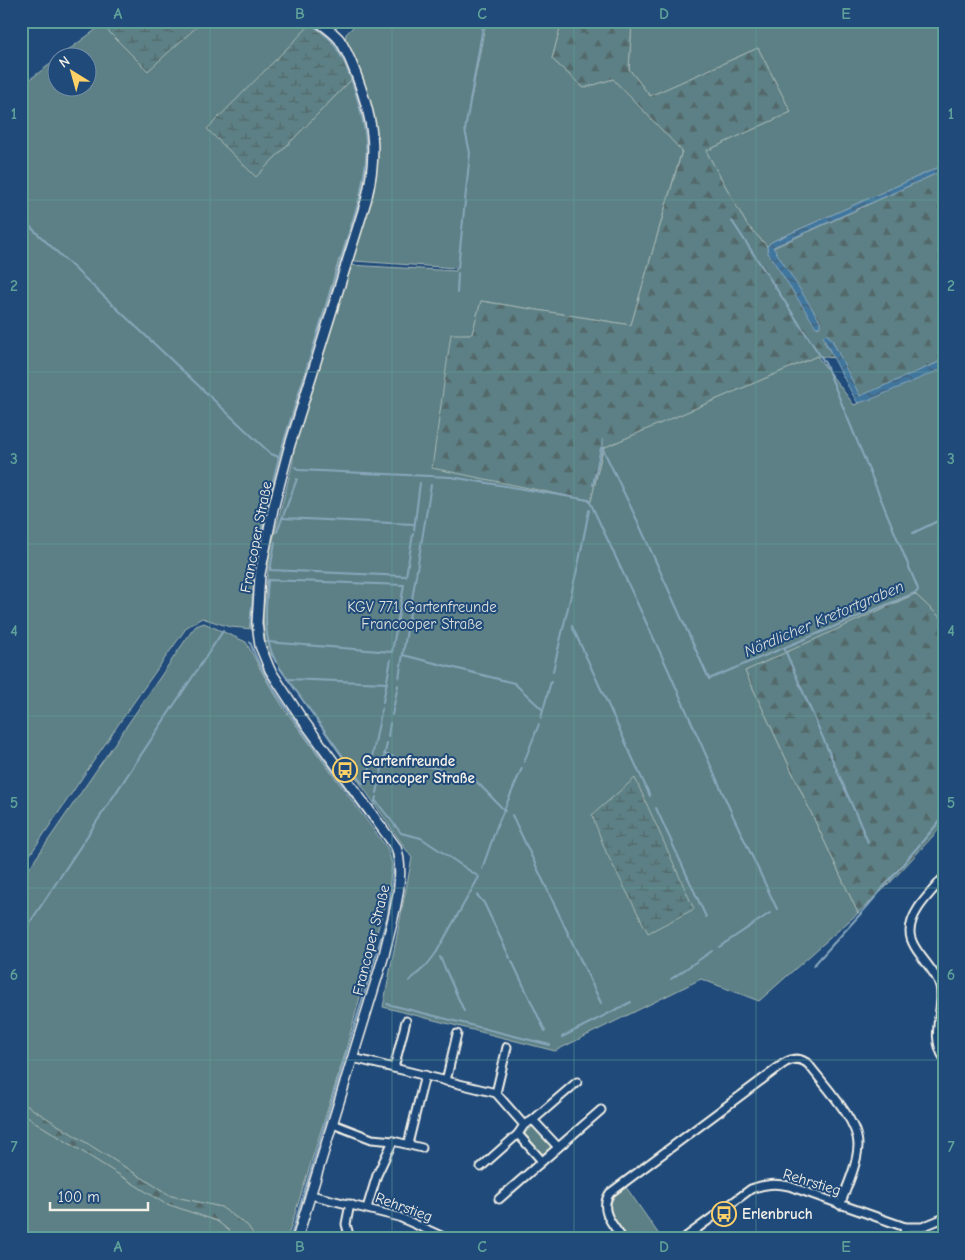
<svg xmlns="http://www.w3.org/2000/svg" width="965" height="1260" viewBox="0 0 965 1260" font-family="'Comic Neue',sans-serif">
  <defs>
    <pattern id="forest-firs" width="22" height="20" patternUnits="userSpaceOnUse" patternTransform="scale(1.25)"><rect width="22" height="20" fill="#5c8085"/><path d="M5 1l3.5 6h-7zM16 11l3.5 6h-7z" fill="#536769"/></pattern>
    <pattern id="wetland-marsh" width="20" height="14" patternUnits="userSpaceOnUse" patternTransform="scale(1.25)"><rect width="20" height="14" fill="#5c8085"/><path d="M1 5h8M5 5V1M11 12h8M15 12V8" fill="none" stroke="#536769"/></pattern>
    <pattern id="water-waves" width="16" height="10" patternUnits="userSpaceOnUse" patternTransform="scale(1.25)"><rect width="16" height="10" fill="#41769e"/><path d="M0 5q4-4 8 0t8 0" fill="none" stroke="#455f72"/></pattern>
  </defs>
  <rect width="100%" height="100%" fill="#1f4a7a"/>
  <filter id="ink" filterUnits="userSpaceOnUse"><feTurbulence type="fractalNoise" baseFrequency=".02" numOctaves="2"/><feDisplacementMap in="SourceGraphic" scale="10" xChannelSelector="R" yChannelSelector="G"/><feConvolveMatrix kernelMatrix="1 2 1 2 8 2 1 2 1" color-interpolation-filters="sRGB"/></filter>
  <g filter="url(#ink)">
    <!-- green -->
    <g fill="#5c8085" stroke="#a8b8b6">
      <path d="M203 21H311L312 23 208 129 256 177 352 79C360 102 368 126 369 151 370 184 352 228 341 259H339L288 434 261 542 253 629 230 627 202 618 187 627 122 719 21 868V86L57 59 58 88H88V58L59 57 102 25 148 70Z"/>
      <polygon points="359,21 484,21 471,98 486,21 562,21 552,59 584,88 613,79 682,150 631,325 481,301 472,334 451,335 591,501 603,448 817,356 854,405 944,367 944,621 915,594 745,671 858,913 759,1001 701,979 555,1051 383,1007 412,858 265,646 263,614 270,552 293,461 293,448 349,265 456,271 456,268 354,261 351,258 376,137 370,103 345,41 346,34"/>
      <polygon points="632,21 944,21 944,165 773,241 767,246 747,225 706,151 791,112 758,48 650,96 629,69"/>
      <polygon points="204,623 246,642 268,683 285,710 387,848 392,864 389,888 344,1057 287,1239 256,1239 248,1226 221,1207 171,1196 21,1102 21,880 191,632 196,626"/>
      <polygon points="21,1113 164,1203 217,1221 240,1239 21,1239"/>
      <polygon points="532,1127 535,1127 551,1145 550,1148 544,1154 541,1154 525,1136 525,1133"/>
      <path d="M626 1187 662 1239H629C613 1219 598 1205 626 1187Z"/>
    </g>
    <!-- forest -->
    <g fill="url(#forest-firs)" stroke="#a8b8b6">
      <polygon points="562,21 632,21 629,69 650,96 758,48 791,112 706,151 747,225 767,246 768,253 818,328 773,248 944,170 944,360 861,396 858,394 831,338 826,334 824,342 835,358 817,356 603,448 591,501 432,468 451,334 472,334 481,301 631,325 682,151 613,79 584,88 552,59"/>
      <polygon points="915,594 944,621 944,824 889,884 858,913 745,671"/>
      <polygon points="21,1102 171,1196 221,1207 248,1226 256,1239 240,1239 217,1221 164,1203 21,1113"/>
    </g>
    <!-- wetland -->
    <g fill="url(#wetland-marsh)" stroke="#a8b8b6">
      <polygon points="107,21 203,21 148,71 102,25"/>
      <path d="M312 23C335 41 341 52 352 79L256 177 207 129Z"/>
      <polygon points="635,778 694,909 648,933 606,852 592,815"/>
    </g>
    <!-- water -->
    <g fill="url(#water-waves)" stroke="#89a7bc">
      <polygon points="944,165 944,170 773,247 820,321 820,327 816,327 768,253 767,246 773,241"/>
      <path d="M826 334 831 338 860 396 944 360V368L872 399 858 403C855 401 824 340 823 336Z"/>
    </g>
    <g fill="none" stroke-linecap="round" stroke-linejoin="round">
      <!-- stream -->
      <g stroke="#89a7bc" stroke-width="2">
        <polyline points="21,78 23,76"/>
        <polyline points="21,218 271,454 279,457"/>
        <polyline points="458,268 470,153 465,130 484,21"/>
        <polyline points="457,293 458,273"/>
        <polyline points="603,440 602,447 637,520 709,679 917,592 918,589 825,363 732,221"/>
        <polyline points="295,467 299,470 451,477 589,500 667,667 733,816 777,909"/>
        <polyline points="593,485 601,448"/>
        <polyline points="282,518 414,524"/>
        <polyline points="414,530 420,483"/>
        <polyline points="277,532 297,479"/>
        <polyline points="913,533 944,518"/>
        <polyline points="275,542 270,570 406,576 413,534"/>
        <polyline points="572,626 650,796"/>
        <path d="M250 627 256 564 264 517 279 457 360 197C362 185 365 172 366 159 369 129 350 60 329 38 322 32 315 27 307 21"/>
        <path d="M250 642C260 672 280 699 298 725 326 764 355 801 384 839L392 852 394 864 388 915 290 1239"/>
        <path d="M267 642 392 652 404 585 268 580C266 607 262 637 276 662"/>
        <polyline points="784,648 868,842"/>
        <polyline points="403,655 514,683 543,710"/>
        <polyline points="279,667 362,783 367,782 382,708"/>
        <polyline points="553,671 579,561 589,510"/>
        <polyline points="399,678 431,485"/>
        <polyline points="287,679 387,683"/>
        <polyline points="383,702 391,659"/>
        <polyline points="392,715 398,685"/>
        <polyline points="541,718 551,681"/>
        <polyline points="388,737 390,723"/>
        <polyline points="384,754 474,779 505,811"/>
        <polyline points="524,762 539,724"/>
        <polyline points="377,793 387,743"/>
        <polyline points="375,800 401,833 421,838 479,877 436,953 427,965 409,981"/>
        <polyline points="374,805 376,797"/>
        <polyline points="656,808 706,917"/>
        <polyline points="512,815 601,1003"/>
        <polyline points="482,869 497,826 522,768"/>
        <polyline points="477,895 484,903 510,958"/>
        <polyline points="21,936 223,631"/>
        <polyline points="719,947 770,913"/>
        <polyline points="440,957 464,1011"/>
        <polyline points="512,961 545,1031"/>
        <polyline points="813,966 865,909 944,816"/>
        <polyline points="671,979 712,951"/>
        <polyline points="387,1004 550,1045"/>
        <polyline points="562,1037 631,1002"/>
      </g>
      <defs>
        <g id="minor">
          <path d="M944 877C932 892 910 911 910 932 910 950 936 969 940 986 945 1010 929 1035 944 1058"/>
          <polyline points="353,1058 496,1093 507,1047"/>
          <polyline points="394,1068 406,1021"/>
          <polyline points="446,1081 457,1034"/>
          <polyline points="496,1093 524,1125"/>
          <polyline points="533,1120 558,1147"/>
          <polyline points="333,1124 372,1139 393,1141 422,1148"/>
          <polyline points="518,1134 542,1161"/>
          <polyline points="408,1144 425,1075"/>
          <polyline points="481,1167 518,1134 524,1125 533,1120 577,1082"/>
          <polyline points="311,1195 399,1217 448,1239"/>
          <polyline points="499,1199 601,1110"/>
          <polyline points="350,1204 346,1224 350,1239"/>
          <polyline points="367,1208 377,1175 393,1141"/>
          <path d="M623 1239C613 1225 598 1210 610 1193L783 1064C792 1058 801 1057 809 1065 824 1085 859 1121 858 1146 857 1166 847 1186 840 1205"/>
          <path d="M683 1239 751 1189C765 1184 775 1183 789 1186L905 1227H922L944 1218"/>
          <polyline points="903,1239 905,1227"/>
        </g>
        <path id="secondary" d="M297 1239 384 955C391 923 407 879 396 847L300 716 270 670 260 646 257 623 260 574 273 509 289 448 366 201C378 153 374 123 357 77 352 64 347 50 339 39 333 32 325 27 318 21"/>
      </defs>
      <!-- minor casing -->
      <use href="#minor" stroke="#f4f1e8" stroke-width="11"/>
      <!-- secondary casing -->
      <use href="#secondary" stroke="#f4f1e8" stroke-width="12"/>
      <!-- minor -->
      <use href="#minor" stroke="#1f4a7a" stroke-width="7"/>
      <!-- secondary -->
      <use href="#secondary" stroke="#1f4a7a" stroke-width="9"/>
    </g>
  </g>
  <!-- grid -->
  <path fill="none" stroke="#5fa199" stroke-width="1" stroke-opacity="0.55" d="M210 21V1239M392 21V1239M574 21V1239M756 21V1239M21 200H944M21 372H944M21 544H944M21 716H944M21 888H944M21 1060H944"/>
  <!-- icons -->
  <defs>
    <symbol id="bus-ring" viewBox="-11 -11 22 22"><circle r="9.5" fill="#1f4a7a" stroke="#ffd166" stroke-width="1.5"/><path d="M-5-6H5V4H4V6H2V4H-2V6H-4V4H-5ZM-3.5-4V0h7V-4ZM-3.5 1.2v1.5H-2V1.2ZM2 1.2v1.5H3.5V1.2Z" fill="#ffd166"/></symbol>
  </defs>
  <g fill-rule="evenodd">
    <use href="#bus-ring" x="331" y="756" width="28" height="28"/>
    <use href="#bus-ring" x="710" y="1200" width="28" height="28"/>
  </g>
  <g text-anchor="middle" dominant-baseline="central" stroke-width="4" stroke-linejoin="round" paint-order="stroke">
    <!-- street labels -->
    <g font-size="15" fill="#f4f1e8" stroke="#1f4a7a">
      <text transform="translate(256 537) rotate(-79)">Francoper Straße</text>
      <text transform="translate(371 940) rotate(-76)">Francoper Straße</text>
      <text transform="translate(812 1182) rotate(17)">Rehrstieg</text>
      <text transform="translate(404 1207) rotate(20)">Rehrstieg</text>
    </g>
    <!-- park labels -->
    <g font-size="15" fill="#dde0d9" stroke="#1f4a7a">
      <text x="422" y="607">KGV 771 Gartenfreunde<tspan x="422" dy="17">Francooper Straße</tspan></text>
    </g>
    <!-- poi labels -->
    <g font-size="15" font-weight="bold" fill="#f4f1e8" stroke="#1f4a7a" text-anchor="start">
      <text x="362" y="761">Gartenfreunde<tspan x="362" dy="17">Francoper Straße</tspan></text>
      <text x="742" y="1214">Erlenbruch</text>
    </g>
    <!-- water labels -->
    <g font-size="16" font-style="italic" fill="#d9dfdd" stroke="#1f4a7a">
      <text transform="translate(824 619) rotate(-23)">Nördlicher Kretortgraben</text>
    </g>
  </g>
  <!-- margin -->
  <rect width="965" height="1260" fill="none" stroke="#1f4a7a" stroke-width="55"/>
  <!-- north arrow -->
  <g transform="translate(72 72) rotate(323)"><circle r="24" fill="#1f4a7a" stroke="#748da6"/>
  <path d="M0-4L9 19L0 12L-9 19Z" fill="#ffd166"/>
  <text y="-8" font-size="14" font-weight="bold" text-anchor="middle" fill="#f4f1e8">N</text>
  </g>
  <!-- scale -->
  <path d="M50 1202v8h98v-8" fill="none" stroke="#f4f1e8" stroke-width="2.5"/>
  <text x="58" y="1202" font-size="15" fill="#f4f1e8" stroke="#1f4a7a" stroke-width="4" paint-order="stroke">100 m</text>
  <rect x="28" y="28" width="910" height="1204" fill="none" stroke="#5fa199" stroke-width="2"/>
  <g font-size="16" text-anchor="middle" font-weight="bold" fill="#5fa199">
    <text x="118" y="19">A</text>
    <text x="300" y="19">B</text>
    <text x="482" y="19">C</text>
    <text x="664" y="19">D</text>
    <text x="846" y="19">E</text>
    <text x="14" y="119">1</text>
    <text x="951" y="119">1</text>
    <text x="14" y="291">2</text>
    <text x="951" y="291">2</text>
    <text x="14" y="464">3</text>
    <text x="951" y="464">3</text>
    <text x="14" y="636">4</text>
    <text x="951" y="636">4</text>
    <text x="14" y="808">5</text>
    <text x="951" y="808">5</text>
    <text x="14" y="980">6</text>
    <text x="951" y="980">6</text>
    <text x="14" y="1152">7</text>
    <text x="951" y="1152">7</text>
    <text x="118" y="1252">A</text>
    <text x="300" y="1252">B</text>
    <text x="482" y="1252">C</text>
    <text x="664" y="1252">D</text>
    <text x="846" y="1252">E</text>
  </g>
</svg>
